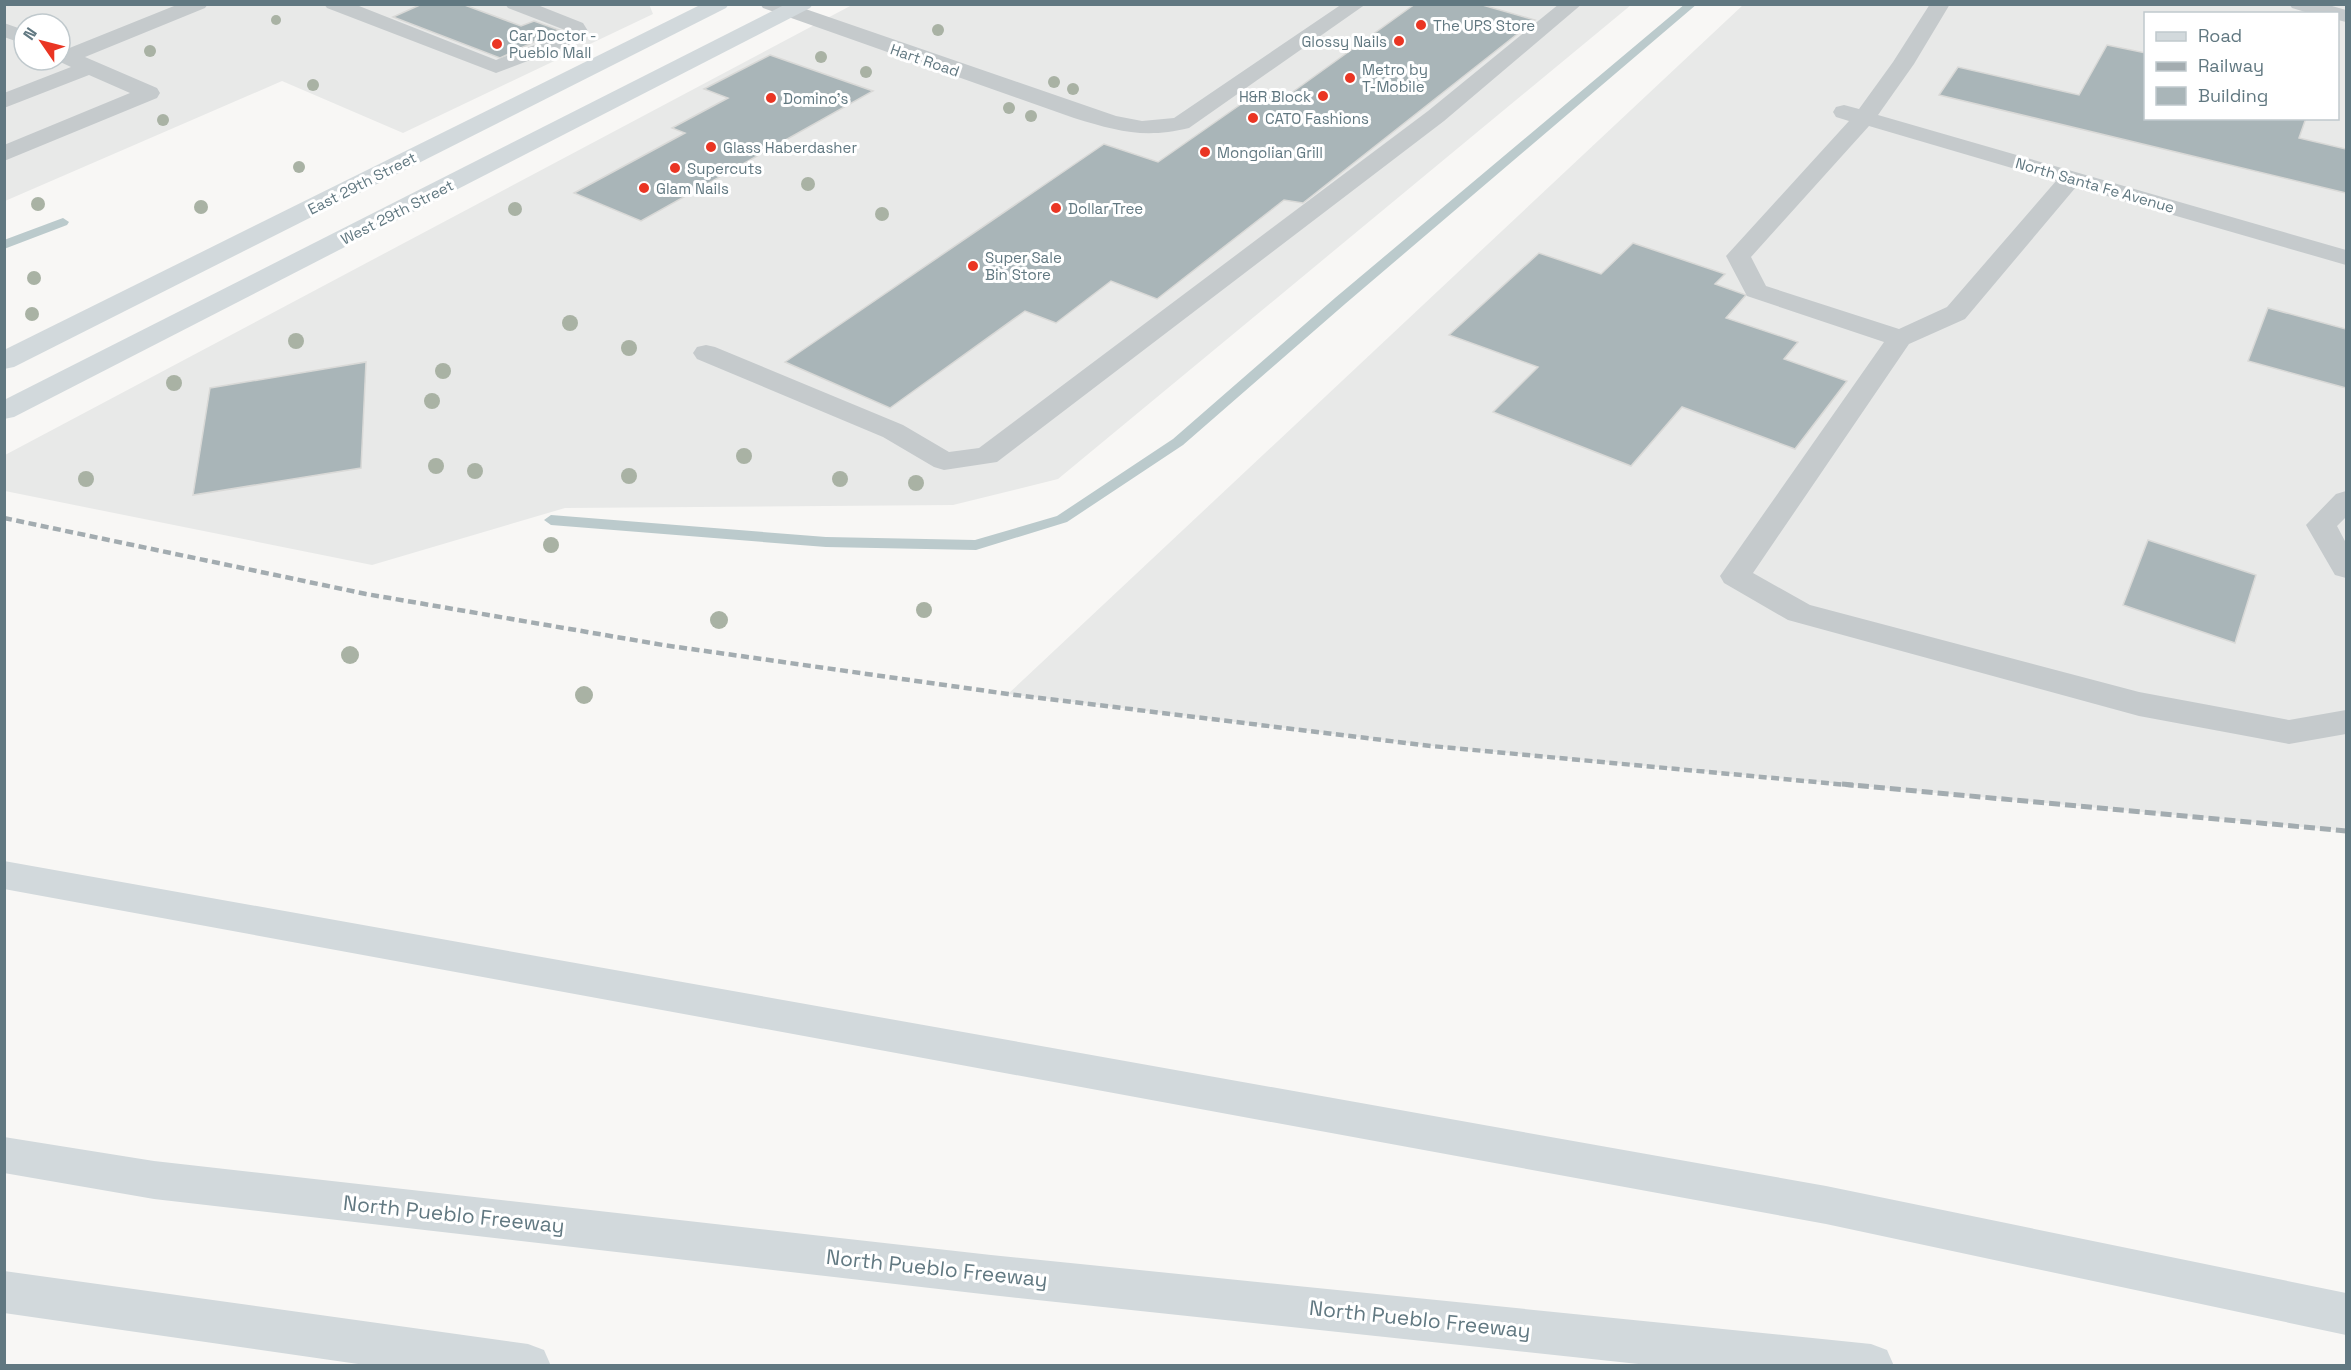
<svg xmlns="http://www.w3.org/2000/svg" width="2351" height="1370" viewBox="0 0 2351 1370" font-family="'Space Grotesk',sans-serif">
  <rect width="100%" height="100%" fill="#f8f7f5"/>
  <!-- built -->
  <g fill="#e8e9e8" fill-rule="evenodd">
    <path d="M649 4 653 14 403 133 282 81 5 201V5ZM24 24H60V60H24Z"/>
    <polygon points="852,5 1631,5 1058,479 953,505 565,508 372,565 5,491 5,455"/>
    <path d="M1743 5H2346V831L1431 746 1008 694ZM2146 14H2338V118H2146Z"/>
  </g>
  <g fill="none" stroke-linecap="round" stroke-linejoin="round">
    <!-- stream -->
    <g fill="#bbcacc" fill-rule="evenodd">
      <polygon points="1685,4 1697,4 1345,304 1183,445 1067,522 976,550 826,547 551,525 544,520 551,515 826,537 975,540 1057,516 1173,439 1335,298"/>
      <polygon points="63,218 69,222 67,225 4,249 4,240"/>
    </g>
  </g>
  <!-- building -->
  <g fill="#a9b5b8" stroke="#d9d9d7" stroke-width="1.5">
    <polygon points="422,4 462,4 521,26 534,21 559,30 500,58 393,17"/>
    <polygon points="1415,4 1479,4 1535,20 1303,203 1284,200 1157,299 1111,281 1056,323 1025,311 890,408 785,362 1104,144 1158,162 1257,93 1280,101"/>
    <polygon points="2107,45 2146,53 2146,118 2306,118 2299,138 2346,149 2346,193 1939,95 1958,67 2079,95"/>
    <polygon points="770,55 873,91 641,221 574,193 685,133 672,128 728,98 704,89"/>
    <polygon points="1633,243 1725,274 1715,284 1746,295 1726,318 1798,342 1784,359 1847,381 1795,449 1682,407 1631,466 1493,412 1538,367 1449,335 1539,253 1601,274"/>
    <polygon points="2268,308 2346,329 2346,388 2248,361"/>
    <polygon points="366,362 361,468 193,495 210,388"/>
    <polygon points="2148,540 2256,575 2235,643 2123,605"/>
  </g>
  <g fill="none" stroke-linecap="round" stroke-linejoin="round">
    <!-- minor -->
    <g fill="#c5cacc" fill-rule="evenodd">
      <polygon points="179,4 208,4 205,8 85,57 157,88 160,93 157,98 4,161 4,145 130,93 89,75 4,108 4,93 71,67 56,60 60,60 60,48 67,49"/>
      <polygon points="324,4 354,4 496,60 553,38 565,30 508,8 505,4 535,4 583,23 588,31 567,46 496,73 327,8"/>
      <path d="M760 4H791L1116 116 1142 121 1174 118 1342 4H1366L1189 128C1144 139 1117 131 1074 118L763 8Z"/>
      <polygon points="1559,4 1582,4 1444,121 997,462 944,470 934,467 883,437 697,359 693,353 697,347 706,345 715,347 903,425 949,452 979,448 1428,111"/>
      <path d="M1930 4H1950L1914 64 1878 115 2346 250V265L2076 187 1965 319 1909 344 1753 573 1810 605 2139 692 2289 720 2346 710V734L2289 744 2139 716 1788 620 1724 583 1720 576 1884 342 1747 296 1726 256 1849 121 1836 117 1833 112 1836 107 1844 105 1859 109 1893 62ZM1869 126 2056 181 1947 307 1899 329 1766 286 1751 257Z"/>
      <polygon points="2289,4 2325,4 2346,10 2346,22 2338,20 2338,14 2312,14 2292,8"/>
      <polygon points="4,23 24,30 24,44 4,37"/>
      <polygon points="2346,491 2346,517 2337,526 2346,543 2346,578 2335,575 2306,525 2336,494"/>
    </g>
    <!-- major -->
    <g fill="#d2d9dc" fill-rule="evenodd">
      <polygon points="702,4 729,4 726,8 14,367 4,369 4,350"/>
      <polygon points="786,4 813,4 810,8 14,417 4,419 4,400"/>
    </g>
    <!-- highway -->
    <g fill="#d2d9dc" fill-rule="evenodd">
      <polygon points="4,861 1826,1186 2346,1293 2346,1335 1826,1224 4,889"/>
      <polygon points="4,1137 154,1161 991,1255 1871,1344 1887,1350 1894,1366 1657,1366 991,1295 154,1199 4,1173"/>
      <polygon points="4,1271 528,1344 544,1350 551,1366 372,1366 4,1313"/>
    </g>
    <!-- rail-far1 -->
    <polyline stroke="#a3acb0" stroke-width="4.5" stroke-dasharray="8 4.5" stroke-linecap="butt" points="4,518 366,594 663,645 1008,694 1431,746 1858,786"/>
    <!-- rail -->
    <polyline stroke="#a3acb0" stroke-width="5" stroke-dasharray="11 5" stroke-linecap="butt" points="1842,784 2346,831"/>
  </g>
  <!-- trees -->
  <g fill="#a9b2a4">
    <circle cx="276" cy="20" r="5"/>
    <circle cx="938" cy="30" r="6"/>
    <circle cx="150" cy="51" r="6"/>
    <circle cx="821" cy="57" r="6"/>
    <circle cx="866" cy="72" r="6"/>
    <circle cx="1054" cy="82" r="6"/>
    <circle cx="313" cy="85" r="6"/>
    <circle cx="1073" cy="89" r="6"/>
    <circle cx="1009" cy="108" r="6"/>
    <circle cx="1031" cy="116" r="6"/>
    <circle cx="163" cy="120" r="6"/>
    <circle cx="299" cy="167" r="6"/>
    <circle cx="808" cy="184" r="7"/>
    <circle cx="38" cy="204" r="7"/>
    <circle cx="201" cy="207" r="7"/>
    <circle cx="515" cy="209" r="7"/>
    <circle cx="882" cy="214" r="7"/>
    <circle cx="34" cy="278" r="7"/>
    <circle cx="32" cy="314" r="7"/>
    <circle cx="570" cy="323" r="8"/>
    <circle cx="296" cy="341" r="8"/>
    <circle cx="629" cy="348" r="8"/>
    <circle cx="443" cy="371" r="8"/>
    <circle cx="174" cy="383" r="8"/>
    <circle cx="432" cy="401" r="8"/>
    <circle cx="744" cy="456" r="8"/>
    <circle cx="436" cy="466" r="8"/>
    <circle cx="475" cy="471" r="8"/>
    <circle cx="629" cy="476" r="8"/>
    <circle cx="86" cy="479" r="8"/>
    <circle cx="840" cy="479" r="8"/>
    <circle cx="916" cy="483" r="8"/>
    <circle cx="551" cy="545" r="8"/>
    <circle cx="924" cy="610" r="8"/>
    <circle cx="719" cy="620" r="9"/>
    <circle cx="350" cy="655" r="9"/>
    <circle cx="584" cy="695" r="9"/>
  </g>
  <!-- markers -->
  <g fill="#ea3523" stroke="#fff" stroke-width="2">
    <circle cx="1421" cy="25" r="6"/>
    <circle cx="1399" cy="41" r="6"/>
    <circle cx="497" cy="44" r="6"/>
    <circle cx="1350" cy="78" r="6"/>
    <circle cx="1323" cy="96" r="6"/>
    <circle cx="771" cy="98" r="6"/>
    <circle cx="1253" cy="118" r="6"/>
    <circle cx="711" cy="147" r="6"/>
    <circle cx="1205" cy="152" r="6"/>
    <circle cx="675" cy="168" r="6"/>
    <circle cx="644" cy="188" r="6"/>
    <circle cx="1056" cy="208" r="6"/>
    <circle cx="973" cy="266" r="6"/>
  </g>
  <g text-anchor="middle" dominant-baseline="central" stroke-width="6" stroke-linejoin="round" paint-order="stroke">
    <!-- far-poi labels -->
    <g font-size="15" fill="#617881" stroke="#fff" text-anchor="start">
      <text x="1433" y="25">The UPS Store</text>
      <text x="509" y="35">Car Doctor -<tspan x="509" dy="17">Pueblo Mall</tspan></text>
      <text x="1387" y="41" text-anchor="end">Glossy Nails</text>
      <text x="1362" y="69">Metro by<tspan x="1362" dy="17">T-Mobile</tspan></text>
      <text x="1311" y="96" text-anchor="end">H&amp;R Block</text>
      <text x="783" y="98">Domino's</text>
      <text x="1265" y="118">CATO Fashions</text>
      <text x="723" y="147">Glass Haberdasher</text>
      <text x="1217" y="152">Mongolian Grill</text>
      <text x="687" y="168">Supercuts</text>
      <text x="656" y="188">Glam Nails</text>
      <text x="1068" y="208">Dollar Tree</text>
      <text x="985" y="257">Super Sale<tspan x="985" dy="17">Bin Store</tspan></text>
    </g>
    <!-- far-street labels -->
    <g font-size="15" fill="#617881" stroke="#fff">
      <text transform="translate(925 60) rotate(19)">Hart Road</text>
      <text transform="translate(362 183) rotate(-27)">East 29th Street</text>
      <text transform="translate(2095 185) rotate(16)">North Santa Fe Avenue</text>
      <text transform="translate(397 212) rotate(-27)">West 29th Street</text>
    </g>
    <!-- near-street labels -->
    <g font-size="21" fill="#617881" stroke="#fff">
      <text transform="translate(454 1214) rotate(6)">North Pueblo Freeway</text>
      <text transform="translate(937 1268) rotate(6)">North Pueblo Freeway</text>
      <text transform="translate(1420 1319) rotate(6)">North Pueblo Freeway</text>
    </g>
  </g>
  <!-- border -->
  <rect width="2351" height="1370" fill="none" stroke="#617881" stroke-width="12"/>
  <!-- legend -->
  <rect x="2144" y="12" width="195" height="108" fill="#ffffff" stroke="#c0c9cd" stroke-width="1.5"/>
  <rect x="2156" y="32" width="30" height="9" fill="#d2d9dc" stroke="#c0c9cd" stroke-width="1.5"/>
  <text x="2198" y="42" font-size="18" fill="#617881">Road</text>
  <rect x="2156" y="62" width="30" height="9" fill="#a3acb0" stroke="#c0c9cd" stroke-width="1.5"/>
  <text x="2198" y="72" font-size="18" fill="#617881">Railway</text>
  <rect x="2156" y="87" width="30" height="18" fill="#a9b5b8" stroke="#c0c9cd" stroke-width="1.5"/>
  <text x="2198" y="102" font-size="18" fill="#617881">Building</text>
  <!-- north arrow -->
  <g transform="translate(42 42) rotate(305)"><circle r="28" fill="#ffffff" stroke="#c0c9cd" stroke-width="1.5"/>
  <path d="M0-4.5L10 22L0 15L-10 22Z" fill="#ea3523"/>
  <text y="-9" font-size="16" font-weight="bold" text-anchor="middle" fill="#617881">N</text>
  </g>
</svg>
